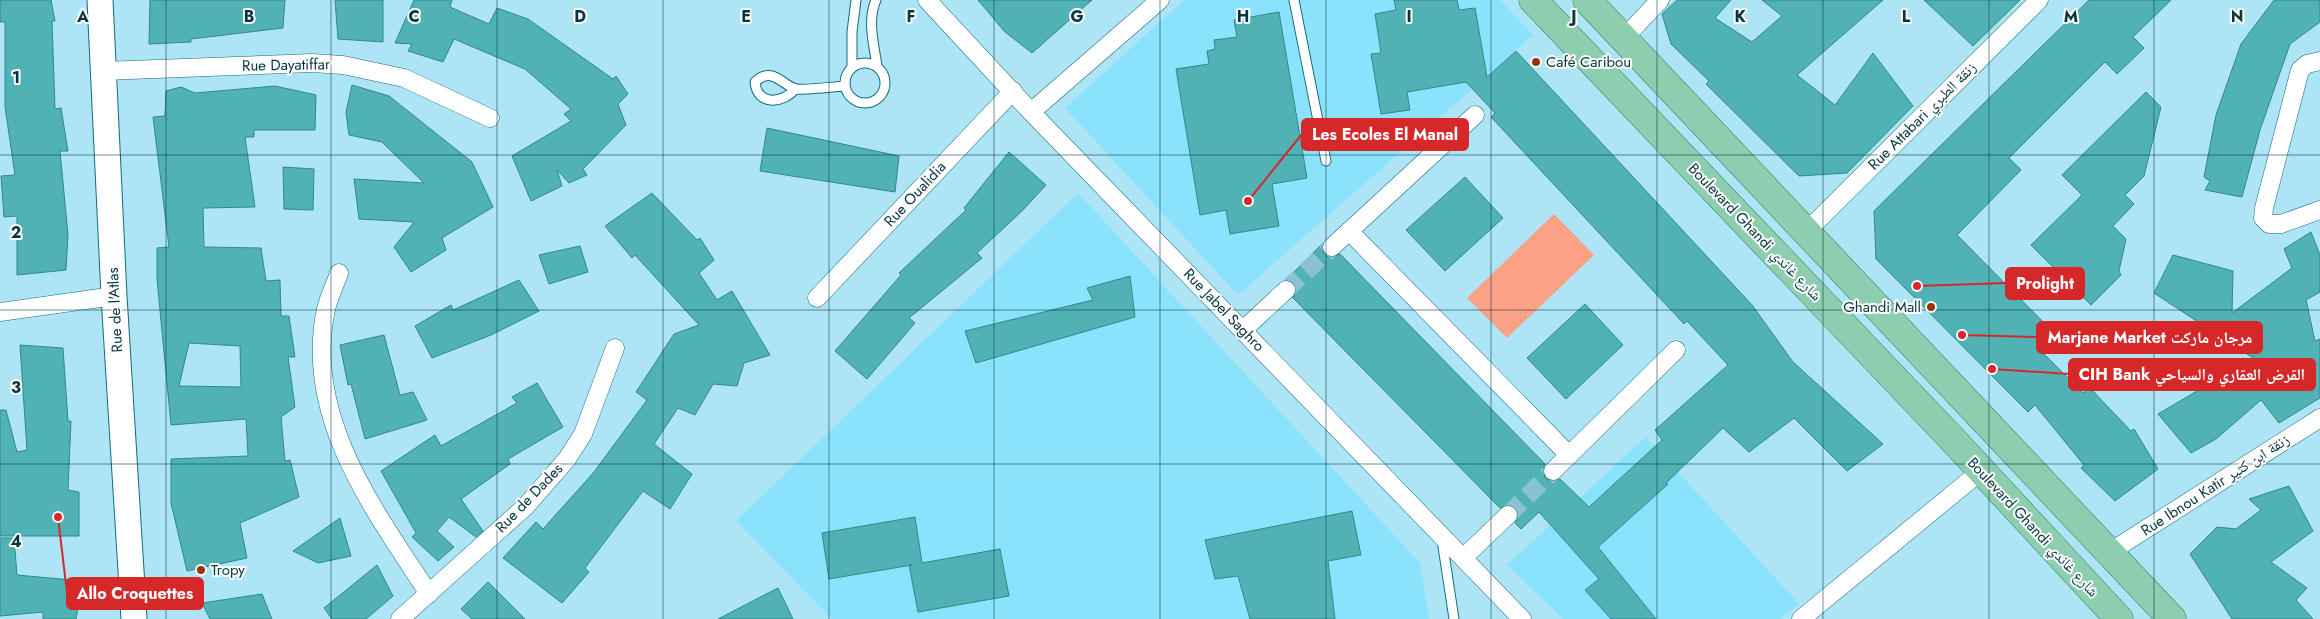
<svg xmlns="http://www.w3.org/2000/svg" width="2320" height="619" viewBox="0 0 2320 619" font-family="Jost,'Noto Naskh Arabic',sans-serif">
  <rect width="100%" height="100%" fill="#ade5f6"/>
  <!-- built -->
  <g fill="#8be2fc">
    <polygon points="1184,0 1500,0 1533,35 1238,295 1065,108"/>
    <polygon points="1078,193 1420,563 1429,619 832,619 736,521"/>
    <polygon points="1646,437 1799,604 1780,619 1563,619 1507,565"/>
  </g>
  <!-- green -->
  <polygon fill="#fba185" points="1554,214 1594,255 1507,338 1467,298"/>
  <!-- building -->
  <g fill="#50b2b5" stroke="#30898c" fill-rule="evenodd">
    <polygon points="0,0 51,0 55,21 52,21 55,109 61,108 68,151 60,151 68,235 66,270 17,275 17,216 4,217 1,176 15,175 5,107 5,22 0,22"/>
    <polygon points="150,0 285,0 283,28 191,39 191,42 149,44"/>
    <polygon points="335,0 383,0 383,42 338,39"/>
    <polygon points="414,0 452,0 450,7 489,24 497,8 528,19 613,79 616,76 628,94 618,104 626,125 583,169 587,175 569,183 557,170 562,186 531,201 512,156 571,121 564,114 571,109 525,69 454,39 443,62 408,51 412,44 395,43"/>
    <polygon points="978,0 1092,0 1032,53 1005,32"/>
    <polygon points="1394,0 1457,0 1459,10 1475,8 1487,77 1516,51 1752,305 1793,362 1883,444 1847,471 1794,418 1749,452 1723,428 1666,483 1668,484 1598,547 1656,619 1611,619 1585,590 1599,579 1539,512 1521,529 1515,523 1518,518 1516,508 1506,505 1500,508 1293,298 1296,287 1293,282 1286,280 1322,244 1324,254 1328,257 1340,254 1545,464 1543,469 1545,478 1551,481 1560,479 1589,507 1662,440 1655,430 1728,365 1687,321 1684,324 1491,117 1495,113 1466,82 1407,92 1410,110 1381,114 1371,54 1381,53 1375,14 1396,10"/>
    <polygon points="1677,0 1731,0 1715,18 1752,42 1782,16 1762,0 1883,0 1797,75 1835,105 1873,53 1913,106 1847,173 1799,176 1706,84 1709,81 1671,44 1662,14"/>
    <polygon points="1924,0 2020,0 1973,46"/>
    <polygon points="2089,0 2171,0 2133,37 2144,48 2117,74 2105,62 2009,158 2021,170 1957,235 2059,338 2044,354 2083,393 2089,387 2131,431 2134,429 2158,469 2115,501 2081,468 2084,465 2035,405 2028,412 1876,259 1874,211"/>
    <polygon points="2274,0 2320,0 2320,22 2290,44 2260,130 2242,197 2205,190 2210,181 2204,177 2216,115 2241,44"/>
    <polygon points="1279,12 1307,178 1272,184 1279,226 1230,234 1226,210 1200,215 1176,69 1209,64 1207,51 1215,49 1214,40 1237,37 1234,20"/>
    <polygon points="352,85 389,96 472,162 493,207 442,238 446,250 411,272 394,247 414,222 359,219 354,179 424,183 382,142 349,135 346,112"/>
    <path d="M275 86 316 95 315 130H254V137H245L255 207 203 208 204 247 261 248 266 281 280 280 281 316H289L295 357H288L295 407 281 417 285 461 290 460 299 497 240 523 247 558 187 571 171 503V459L248 456 246 419 171 425 157 279V248L169 247 153 117 165 116 166 91 181 87 195 93ZM189 343 240 346 241 387 179 386Z"/>
    <polygon points="2146,92 2161,107 2144,176 2125,195 2134,204 2113,226 2126,239 2119,271 2121,275 2091,305 2031,245 2082,195 2062,175"/>
    <polygon points="767,128 899,156 895,192 760,171"/>
    <polygon points="1009,152 1046,185 1022,211 977,253 982,258 909,318 915,323 867,379 835,351 901,275 899,273 966,210 964,208"/>
    <polygon points="283,167 314,169 313,210 284,209"/>
    <polygon points="1465,177 1503,218 1445,271 1406,230"/>
    <polygon points="652,193 697,240 700,238 714,260 699,273 717,300 732,291 770,355 744,363 737,386 713,384 695,415 678,408 654,444 692,474 670,509 643,491 585,568 589,572 562,603 503,558 536,522 543,529 594,472 647,400 636,392 674,334 699,325 635,255 632,258 605,226"/>
    <polygon points="2311,232 2320,255 2320,292 2306,300 2315,341 2320,339 2320,398 2279,423 2261,400 2216,439 2191,453 2158,414 2253,358 2154,293 2173,255 2233,271 2232,313 2292,268 2284,249"/>
    <polygon points="580,246 588,272 549,284 539,255"/>
    <polygon points="1130,276 1135,317 976,363 965,331 1093,300 1087,288"/>
    <polygon points="519,280 539,311 491,335 432,358 415,326 451,305 453,310"/>
    <polygon points="1585,304 1623,345 1566,399 1527,358"/>
    <polygon points="384,335 400,395 413,392 427,420 365,439 351,384 348,385 340,345"/>
    <polygon points="20,345 63,348 68,421 71,421 68,490 79,492 79,536 0,536 0,410 6,410 17,452 27,450"/>
    <polygon points="537,383 563,427 508,459 510,464 461,499 483,531 476,537 449,517 437,531 454,547 438,561 412,537 416,533 381,471 435,435 441,446 517,403 512,397"/>
    <polygon points="2289,486 2313,531 2271,562 2307,588 2296,600 2313,619 2232,619 2190,554 2217,527 2236,529 2261,510 2249,499"/>
    <polygon points="1352,511 1361,555 1328,561 1335,619 1250,619 1238,576 1215,579 1205,540"/>
    <polygon points="915,517 922,563 1000,549 1009,596 918,612 909,565 912,565 829,579 822,533"/>
    <polygon points="340,518 351,556 318,563 293,551"/>
    <polygon points="0,538 14,538 17,575 83,581 76,619 43,619 43,612 0,616"/>
    <polygon points="377,565 393,596 366,619 332,619 324,608"/>
    <polygon points="488,582 525,619 472,619 461,609"/>
    <polygon points="778,588 793,619 718,619"/>
    <polygon points="262,594 272,619 210,619 202,603"/>
  </g>
  <g fill="none" stroke-linecap="round" stroke-linejoin="round">
    <!-- street-tunnel -->
    <g stroke="#8bc2d2" stroke-width="18" stroke-dasharray="18 9" stroke-linecap="butt">
      <polyline points="1286,290 1332,247"/>
      <polyline points="1508,515 1553,471"/>
    </g>
    <defs>
      <g id="lane">
        <path d="M876 0C867 20 874 45 877 66"/>
        <polyline points="1294,0 1326,161"/>
        <circle cx="865" cy="83" r="20"/>
        <polyline points="852,67 852,32 856,0"/>
        <path d="M795 89C783 104 757 106 755 82 773 65 783 87 797 89 812 90 830 87 845 86"/>
        <polyline points="1442,540 1454,619"/>
      </g>
      <g id="street">
        <polyline points="927,0 1031,112 1522,619"/>
        <polyline points="1623,39 1660,0"/>
        <polyline points="2320,61 2307,64 2300,70 2264,208 2263,218 2269,224 2281,224 2320,210"/>
        <polyline points="103,71 312,63 343,65 404,78 490,118"/>
        <polyline points="1031,112 1160,0"/>
        <polyline points="1349,231 1569,455"/>
        <polyline points="1806,232 2039,0"/>
        <polyline points="1332,247 1475,115"/>
        <path d="M339 273C335 285 329 297 326 309 303 416 374 510 429 594"/>
        <polyline points="817,298 1013,91"/>
        <polyline points="0,312 114,296"/>
        <polyline points="1243,330 1286,290"/>
        <polyline points="1553,471 1676,350"/>
        <polyline points="2110,552 2320,418"/>
        <polyline points="1463,558 1508,515"/>
        <polyline points="400,619 526,506 567,459 583,434 615,348"/>
        <polyline points="1801,619 1981,471"/>
      </g>
      <polyline id="secondary" points="100,0 114,296 134,619"/>
      <g id="primary">
        <polyline points="1533,0 1955,442 2119,619"/>
        <polyline points="1587,0 2172,619"/>
      </g>
    </defs>
    <!-- lane casing -->
    <use href="#lane" stroke="#146c80" stroke-width="11"/>
    <!-- street casing -->
    <use href="#street" stroke="#146c80" stroke-width="19"/>
    <!-- secondary casing -->
    <use href="#secondary" stroke="#146c80" stroke-width="27"/>
    <!-- primary casing -->
    <use href="#primary" stroke="#2b8464" stroke-width="29"/>
    <!-- lane -->
    <use href="#lane" stroke="#fff" stroke-width="9"/>
    <!-- street -->
    <use href="#street" stroke="#fff" stroke-width="18"/>
    <!-- secondary -->
    <use href="#secondary" stroke="#fff" stroke-width="25"/>
    <!-- primary -->
    <use href="#primary" stroke="#8ccead" stroke-width="28"/>
  </g>
  <!-- grid -->
  <path fill="none" stroke="#053541" stroke-width="1" stroke-opacity="0.55" d="M166 0V619M331 0V619M497 0V619M663 0V619M829 0V619M994 0V619M1160 0V619M1326 0V619M1491 0V619M1657 0V619M1823 0V619M1989 0V619M2154 0V619M0 155H2320M0 310H2320M0 464H2320"/>
  <!-- markers -->
  <g fill="#9b340e" stroke="#fbfcfb" stroke-width="2">
    <circle cx="1536" cy="62" r="5"/>
    <circle cx="1931" cy="307" r="5"/>
    <circle cx="201" cy="570" r="5"/>
  </g>
  <g text-anchor="middle" dominant-baseline="central" stroke-width="4" stroke-linejoin="round" paint-order="stroke">
    <!-- poi labels -->
    <g font-size="15" fill="#053541" stroke="#fbfcfb" text-anchor="start">
      <text x="1546" y="62">Café Caribou</text>
      <text x="1921" y="307" text-anchor="end">Ghandi Mall</text>
      <text x="211" y="570">Tropy</text>
    </g>
    <!-- street labels -->
    <g font-size="15" fill="#053541" stroke="#fbfcfb">
      <text transform="translate(286 65) rotate(-1)">Rue Dayatiffar</text>
      <text transform="translate(1922 116) rotate(-45)">Rue Attabari زنقة الطبري</text>
      <text transform="translate(915 194) rotate(-47)">Rue Oualidia</text>
      <text transform="translate(1755 232) rotate(46)">Boulevard Ghandi شارع غاندي</text>
      <text transform="translate(115 310) rotate(-93)">Rue de l'Atlas</text>
      <text transform="translate(1224 310) rotate(46)">Rue Jabel Saghro</text>
      <text transform="translate(2215 485) rotate(-33)">Rue Ibnou Katir زنقة ابن كثير</text>
      <text transform="translate(529 498) rotate(-46)">Rue de Dades</text>
      <text transform="translate(2033 527) rotate(47)">Boulevard Ghandi شارع غاندي</text>
    </g>
  </g>
  <g font-size="16" text-anchor="middle" font-weight="bold" fill="#053541" stroke="#fbfcfb" stroke-width="4" stroke-linejoin="round" paint-order="stroke">
    <text x="83" y="22">A</text>
    <text x="249" y="22">B</text>
    <text x="414" y="22">C</text>
    <text x="580" y="22">D</text>
    <text x="746" y="22">E</text>
    <text x="911" y="22">F</text>
    <text x="1077" y="22">G</text>
    <text x="1243" y="22">H</text>
    <text x="1409" y="22">I</text>
    <text x="1574" y="22">J</text>
    <text x="1740" y="22">K</text>
    <text x="1906" y="22">L</text>
    <text x="2071" y="22">M</text>
    <text x="2237" y="22">N</text>
    <text x="16" y="83">1</text>
    <text x="16" y="238">2</text>
    <text x="16" y="393">3</text>
    <text x="16" y="547">4</text>
  </g>
  <!-- callouts -->
  <path fill="none" stroke="#d62828" stroke-width="2" d="M1248 201L1302 134M1917 286L2006 283M1962 335L2037 337M1992 369L2069 374M58 517L67 593"/>
  <g fill="#d62828" stroke="#fbfcfb" stroke-width="2">
    <circle cx="1248" cy="201" r="5"/>
    <circle cx="1917" cy="286" r="5"/>
    <circle cx="1962" cy="335" r="5"/>
    <circle cx="1992" cy="369" r="5"/>
    <circle cx="58" cy="517" r="5"/>
  </g>
  <g fill="#d62828" stroke="#d62828" stroke-width="2">
    <rect x="1302" y="119" width="166" height="31" rx="5"/>
    <rect x="2006" y="268" width="78" height="31" rx="5"/>
    <rect x="2037" y="322" width="225" height="31" rx="5"/>
    <rect x="2069" y="359" width="246" height="31" rx="5"/>
    <rect x="67" y="578" width="136" height="31" rx="5"/>
  </g>
  <g font-size="16" text-anchor="middle" font-weight="bold" fill="#fff">
    <text x="1385" y="140">Les Ecoles El Manal</text>
    <text x="2045" y="289">Prolight</text>
    <text x="2150" y="343">Marjane Market مرجان ماركت</text>
    <text x="2192" y="380">CIH Bank القرض العقاري والسياحي</text>
    <text x="135" y="599">Allo Croquettes</text>
  </g>
</svg>
